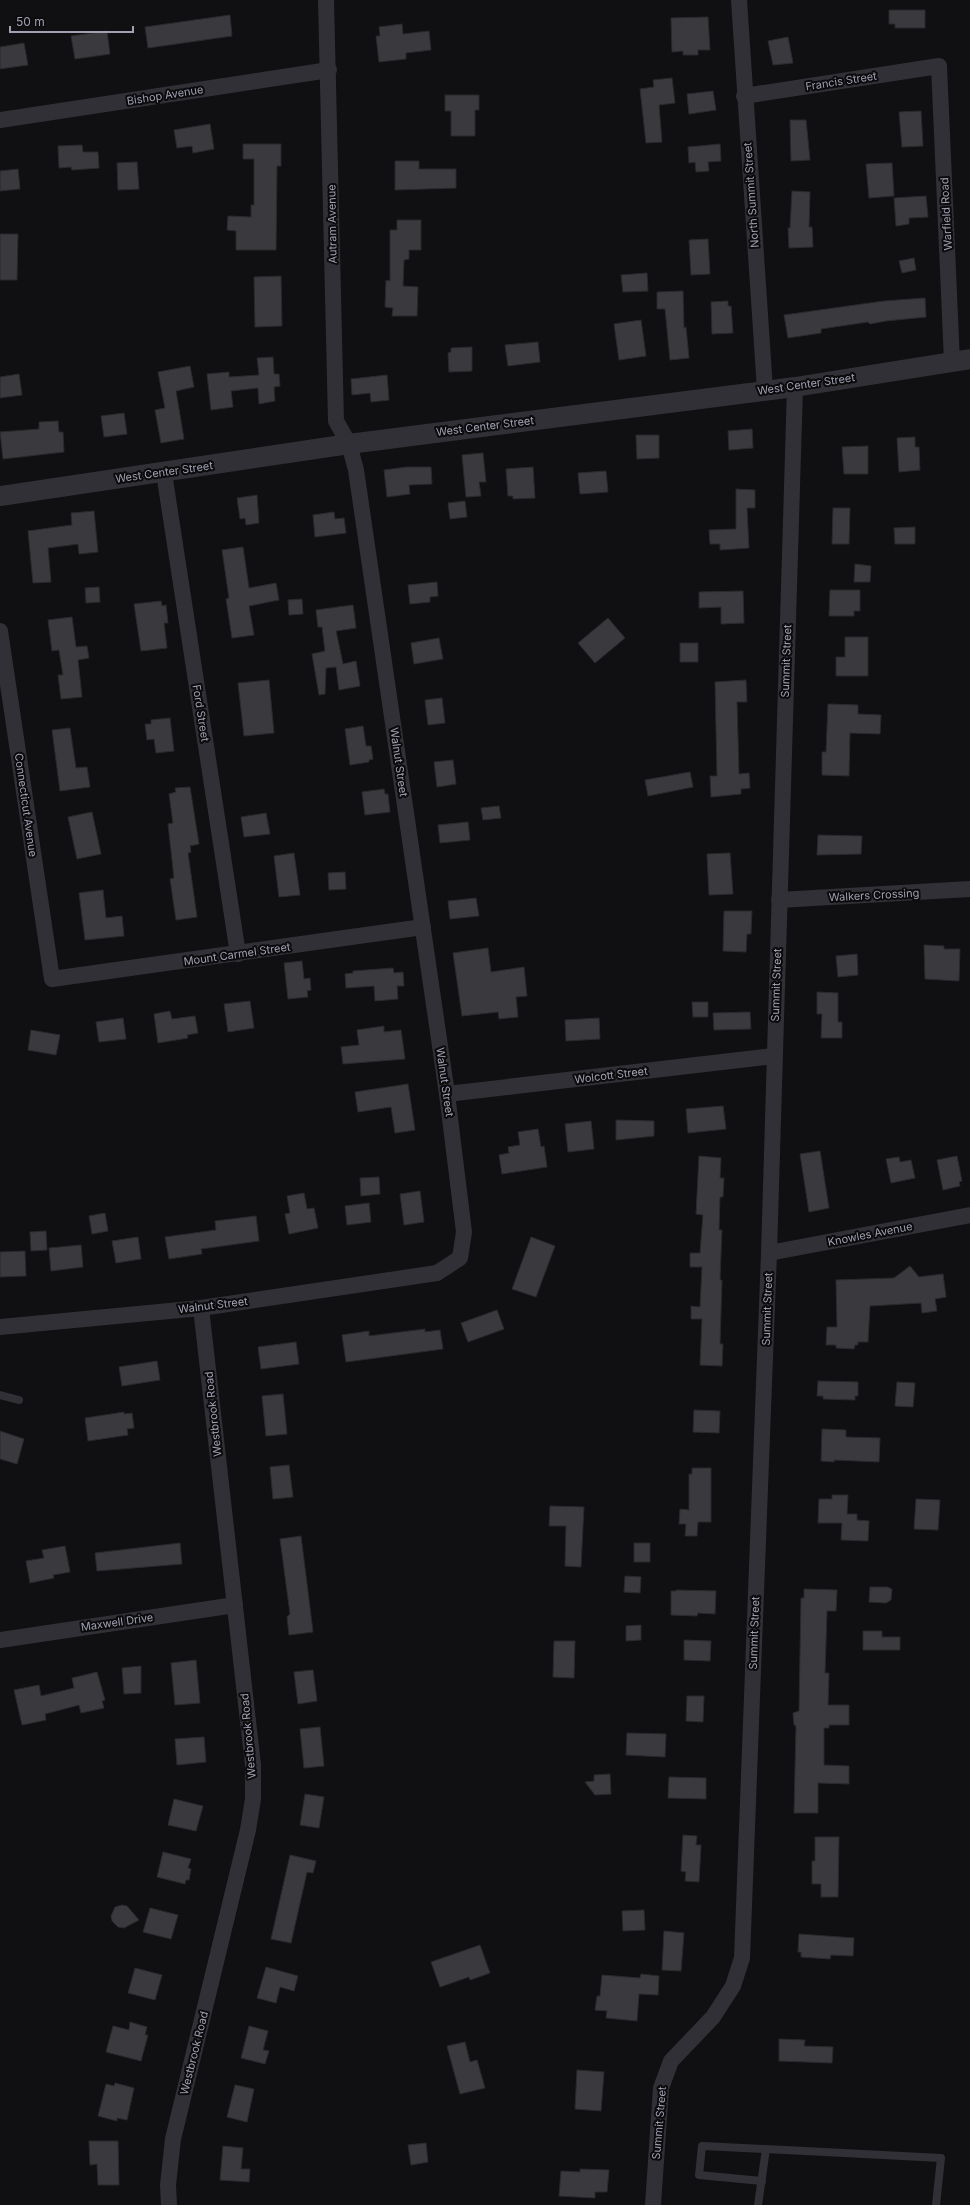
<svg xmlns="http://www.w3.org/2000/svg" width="970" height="2205" viewBox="0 0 970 2205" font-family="Inter,sans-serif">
  <rect width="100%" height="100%" fill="#100f11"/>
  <!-- building -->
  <g fill="#3a393e" stroke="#2a292d">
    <polygon points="889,10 925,10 925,28 895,28 895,24 889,24"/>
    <polygon points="230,15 232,36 148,48 145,27"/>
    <polygon points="708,17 710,50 698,50 698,55 683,55 683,51 672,52 671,18"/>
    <polygon points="402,24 403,34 429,31 431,50 406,53 406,59 379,62 376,36 380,36 379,27"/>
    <polygon points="107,31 110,54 75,59 71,36"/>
    <polygon points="788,37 793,63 773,65 768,41"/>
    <polygon points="24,43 28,65 0,69 0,47"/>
    <polygon points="672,78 675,103 659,105 662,142 646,143 640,89 654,87 653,80"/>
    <polygon points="713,91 716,110 689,114 687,94"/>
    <polygon points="445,95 479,95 479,110 475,110 475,136 451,136 451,111 445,111"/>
    <polygon points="921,111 923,146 902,147 899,112"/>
    <polygon points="790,120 806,120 810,160 791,161"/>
    <polygon points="210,124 214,149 193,153 192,146 177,148 174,130"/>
    <polygon points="243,144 281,144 281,166 277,166 276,250 236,250 236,231 227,230 228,216 251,217 251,205 254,205 254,159 243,159"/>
    <polygon points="720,144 721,161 708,162 709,171 696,172 695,162 689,163 688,147"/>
    <polygon points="82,145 83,152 98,152 99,168 72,170 71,167 59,168 58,146"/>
    <polygon points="395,161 419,161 419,169 456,169 456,188 395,190"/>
    <polygon points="137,162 139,189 118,190 117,163"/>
    <polygon points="892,163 894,196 869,198 866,164"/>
    <polygon points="18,169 20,189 0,191 0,171"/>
    <polygon points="792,191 810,192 809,227 812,227 813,247 789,248 788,228 790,228"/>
    <polygon points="926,196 928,217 909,218 909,224 896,226 894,198"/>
    <polygon points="397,220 421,220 421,250 409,250 409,259 404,260 403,286 418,287 417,316 392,316 393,308 385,307 386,280 390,281 390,230 397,230"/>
    <polygon points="0,234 18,234 17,280 0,280"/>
    <polygon points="708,239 710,274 691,275 689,240"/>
    <polygon points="914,258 916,270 902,273 899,261"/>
    <polygon points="647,273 648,291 623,292 621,275"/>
    <polygon points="281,276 282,326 255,327 254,277"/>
    <polygon points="683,291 684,328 686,327 689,358 670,360 665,309 657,309 657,292"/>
    <polygon points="925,298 926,317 886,321 870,324 868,322 821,329 821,333 788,338 784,315 884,301"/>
    <polygon points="728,301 728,306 731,306 733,333 712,334 711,302"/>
    <polygon points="641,320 646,356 619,360 614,324"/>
    <polygon points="538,342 540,362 508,366 505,345"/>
    <polygon points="472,347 472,371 449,372 448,353 451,352 451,348"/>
    <polygon points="273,357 274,374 279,374 280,386 274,387 275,401 259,404 258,388 231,391 233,407 211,410 207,374 229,372 229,377 259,375 257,358"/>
    <polygon points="190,366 194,387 176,391 184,439 161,443 155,410 165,408 158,372"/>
    <polygon points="19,374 22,395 0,398 0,377"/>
    <polygon points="387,375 389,400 371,402 370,393 352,395 351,379"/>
    <polygon points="124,413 127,434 104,437 101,416"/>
    <polygon points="58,421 59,432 63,432 64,452 3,459 0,432 39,429 39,422"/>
    <polygon points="752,429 753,448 729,450 728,431"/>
    <polygon points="636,435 659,435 659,458 637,459"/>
    <polygon points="915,437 915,447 919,447 920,470 899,472 897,438"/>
    <polygon points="868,446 868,474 844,474 842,447"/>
    <polygon points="483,453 486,482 479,482 481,496 466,497 462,455"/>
    <polygon points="407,467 431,467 432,484 409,485 410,494 387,497 384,470"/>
    <polygon points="533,467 535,498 513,499 513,496 508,496 506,469"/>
    <polygon points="606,471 608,492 580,494 578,473"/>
    <polygon points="736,489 755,490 755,508 747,508 749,548 720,550 720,544 710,544 709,530 736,529"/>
    <polygon points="257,495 259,523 246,525 245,518 240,519 237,498"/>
    <polygon points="465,501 467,517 450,519 448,503"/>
    <polygon points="833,508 850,508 849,544 832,544"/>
    <polygon points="94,511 98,552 79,554 78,544 48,548 51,582 33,583 28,531 72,525 71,513"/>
    <polygon points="334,512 335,519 344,518 346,533 315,537 313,515"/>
    <polygon points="915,527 915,544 895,544 894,528"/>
    <polygon points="243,547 249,588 276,583 279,600 249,606 254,635 232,638 226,599 229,598 222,550"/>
    <polygon points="855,564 871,566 870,582 854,582"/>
    <polygon points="437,582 438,596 430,597 430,602 410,604 408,585"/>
    <polygon points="99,587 100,602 86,603 85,588"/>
    <polygon points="830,590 860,590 860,611 854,611 854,616 829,616"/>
    <polygon points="743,591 744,623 721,624 721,607 699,608 699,592"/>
    <polygon points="302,599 303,614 289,615 288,600"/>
    <polygon points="161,601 162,606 166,605 168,623 164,623 167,648 141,651 134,604"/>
    <polygon points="353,605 356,628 336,631 343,664 356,661 360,686 339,690 336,667 326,668 325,694 319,695 312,654 325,651 322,627 318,627 316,610"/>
    <polygon points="72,617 76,647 87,646 89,658 78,660 82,697 61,699 58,675 63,675 59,650 52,651 48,620"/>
    <polygon points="608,618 625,638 595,663 578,643"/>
    <polygon points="845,637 868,637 868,676 836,676 836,657 845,657"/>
    <polygon points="439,638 443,659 414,664 411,643"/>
    <rect x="680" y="643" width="18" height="19"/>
    <polygon points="269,680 274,733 244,736 238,683"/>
    <polygon points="746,680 747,702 737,702 739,774 749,773 750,788 741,789 741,794 711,797 710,776 717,776 715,682"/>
    <polygon points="442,698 445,723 428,725 425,700"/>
    <polygon points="828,704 858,705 858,714 881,715 880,734 850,733 849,776 822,775 822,752 826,752"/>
    <polygon points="170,718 174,751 156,753 154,739 147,740 145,724 151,724 151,720"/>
    <polygon points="363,726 366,746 371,746 373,759 369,760 369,762 350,765 345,729"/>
    <polygon points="70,728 76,768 87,767 90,787 60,791 52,730"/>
    <polygon points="453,760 456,784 437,787 434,762"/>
    <polygon points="690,772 693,787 648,796 645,780"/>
    <polygon points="190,787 199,844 190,846 191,852 188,853 197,917 176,920 170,879 174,878 168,824 173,823 169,794 176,792 175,788"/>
    <polygon points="384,789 385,794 388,794 390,812 365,815 362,792"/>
    <polygon points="499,806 501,818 483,820 481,808"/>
    <polygon points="92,812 101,854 77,859 68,817"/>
    <polygon points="266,813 270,834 244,837 241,817"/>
    <polygon points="468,822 470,840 440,843 438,825"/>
    <polygon points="818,835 862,836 861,854 817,855"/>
    <polygon points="294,853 300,895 279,897 274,856"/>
    <polygon points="730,853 733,894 709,895 707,854"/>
    <polygon points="345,872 346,889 329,890 328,873"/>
    <polygon points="103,890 106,918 122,916 124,936 85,940 79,893"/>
    <polygon points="476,898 479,916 450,919 448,901"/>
    <polygon points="724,911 752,911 751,934 747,934 746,952 723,951"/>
    <polygon points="924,945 944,946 944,949 960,949 959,981 925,979"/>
    <polygon points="488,948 491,972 524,967 527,996 516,997 518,1017 499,1019 498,1012 462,1016 453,953"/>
    <polygon points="857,954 858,975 838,977 836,956"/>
    <polygon points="302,961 304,979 310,978 311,990 307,991 308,997 288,999 284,963"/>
    <polygon points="393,968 394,973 403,972 404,986 397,986 398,999 375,1001 374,986 346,988 345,974 353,973 353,971"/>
    <polygon points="817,992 838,993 838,1022 842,1022 842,1038 821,1038 822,1014 817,1014"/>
    <polygon points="250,1001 254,1028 228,1032 224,1004"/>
    <polygon points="692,1002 708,1002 708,1017 693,1017"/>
    <polygon points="170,1011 172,1019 195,1016 198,1033 187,1035 188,1038 158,1043 154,1014"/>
    <polygon points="750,1012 751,1029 714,1030 713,1013"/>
    <polygon points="123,1018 126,1039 99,1042 96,1022"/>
    <polygon points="599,1018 600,1039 566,1041 565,1020"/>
    <polygon points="384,1026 384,1032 401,1030 405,1059 343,1064 341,1047 359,1045 357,1030"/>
    <polygon points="31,1030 60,1035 56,1055 28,1050"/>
    <polygon points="408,1084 415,1130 395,1133 391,1107 358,1112 355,1092"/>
    <polygon points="723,1106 726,1129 688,1133 686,1109"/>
    <polygon points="616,1120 654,1121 654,1136 616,1140"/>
    <polygon points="591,1121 594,1149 568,1152 565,1124"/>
    <polygon points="538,1129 541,1147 544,1146 547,1167 502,1174 499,1155 509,1153 508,1147 520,1145 518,1132"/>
    <polygon points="820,1151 829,1208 809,1212 800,1154"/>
    <polygon points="699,1156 721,1158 720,1178 724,1178 723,1197 720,1197 719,1230 722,1230 720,1280 722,1280 720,1344 723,1344 722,1366 700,1365 702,1319 691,1319 691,1306 700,1307 702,1267 690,1267 690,1253 700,1253 703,1215 696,1214"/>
    <polygon points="957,1156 962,1181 959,1182 960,1186 943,1190 937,1160"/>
    <polygon points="899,1157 900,1162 911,1160 915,1178 891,1183 886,1159"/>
    <polygon points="379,1177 380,1194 361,1196 360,1178"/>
    <polygon points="420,1191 424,1222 404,1225 400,1194"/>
    <polygon points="304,1193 307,1209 314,1208 318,1228 289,1234 285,1214 290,1213 287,1196"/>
    <polygon points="369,1203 371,1222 347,1225 345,1206"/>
    <polygon points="105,1213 108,1231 92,1234 89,1216"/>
    <polygon points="256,1216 259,1241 201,1249 202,1254 169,1259 165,1237 216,1230 215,1221"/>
    <polygon points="46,1231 47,1250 31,1251 30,1232"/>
    <polygon points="138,1237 141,1259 116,1263 112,1241"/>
    <polygon points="531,1237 555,1246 536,1297 512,1289"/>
    <polygon points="81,1245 83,1267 51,1271 49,1248"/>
    <polygon points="25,1251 26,1276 0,1277 0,1252"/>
    <polygon points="910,1266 919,1277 943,1274 946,1297 935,1299 937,1311 922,1313 921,1303 870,1306 868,1342 858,1342 858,1345 855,1345 854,1349 836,1348 836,1345 826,1345 827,1327 837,1327 836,1280 894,1278"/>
    <polygon points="497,1310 504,1329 468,1342 461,1323"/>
    <polygon points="425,1329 425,1332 440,1330 443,1349 346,1362 342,1335 369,1331 369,1336"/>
    <polygon points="296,1342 299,1364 261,1369 258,1347"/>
    <polygon points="157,1361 160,1380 122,1386 119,1367"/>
    <polygon points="818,1381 858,1382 858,1396 855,1396 855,1400 823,1399 823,1396 817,1396"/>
    <polygon points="897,1382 915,1383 913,1407 895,1406"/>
    <polygon points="283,1394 287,1434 266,1436 262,1396"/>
    <polygon points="694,1410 720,1411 719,1433 693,1432"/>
    <polygon points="124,1412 124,1414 132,1413 134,1428 127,1429 128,1435 88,1441 85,1418"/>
    <polygon points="822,1429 846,1430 846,1437 880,1438 879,1462 834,1460 834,1462 821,1461"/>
    <polygon points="0,1431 24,1439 17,1464 0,1459"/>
    <polygon points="289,1465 293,1497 273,1499 270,1467"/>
    <polygon points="692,1468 711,1468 711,1522 698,1522 697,1536 685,1536 686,1524 679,1524 680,1509 689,1510 689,1474 692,1474"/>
    <polygon points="832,1495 848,1495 847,1514 857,1514 857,1520 869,1521 868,1541 841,1540 842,1523 818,1523 819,1499 832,1499"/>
    <polygon points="916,1499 940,1500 938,1530 914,1529"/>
    <polygon points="550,1506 584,1507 581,1567 565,1566 566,1526 549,1526"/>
    <polygon points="301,1536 313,1632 289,1635 287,1617 290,1614 280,1539"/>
    <polygon points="180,1543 182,1564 97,1571 95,1553"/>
    <rect x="634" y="1543" width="16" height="19"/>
    <polygon points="65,1546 70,1572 53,1575 54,1578 30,1583 26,1561 44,1558 42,1550"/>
    <polygon points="625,1576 641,1577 640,1593 624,1592"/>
    <polygon points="870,1587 887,1587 892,1589 891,1600 886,1603 869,1602"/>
    <polygon points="804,1589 837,1590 836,1611 827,1611 825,1673 829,1673 828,1705 849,1705 849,1725 829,1725 829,1728 824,1728 824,1765 849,1766 849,1784 818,1783 818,1813 794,1813 796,1726 794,1725 793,1713 799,1711 801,1598 804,1598"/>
    <polygon points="676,1590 716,1591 715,1614 698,1613 697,1616 671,1615 671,1591 676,1591"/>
    <polygon points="641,1625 641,1640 626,1641 626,1626"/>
    <polygon points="863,1631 882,1631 882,1637 900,1637 900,1650 863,1650"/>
    <polygon points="684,1640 711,1641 710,1661 684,1660"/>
    <polygon points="554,1641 575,1641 574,1678 553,1677"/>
    <polygon points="196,1660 200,1703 175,1705 171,1663"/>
    <polygon points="141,1666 141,1693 124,1694 122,1668"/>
    <polygon points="313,1670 317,1701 298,1704 294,1672"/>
    <polygon points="97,1672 105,1700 102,1701 104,1708 81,1713 79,1705 45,1714 46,1720 22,1725 14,1690 39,1685 41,1696 74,1688 72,1678"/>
    <polygon points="687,1696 704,1696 703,1722 686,1721"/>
    <polygon points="320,1727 324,1766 304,1768 300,1729"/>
    <polygon points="627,1733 666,1734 665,1757 626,1755"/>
    <polygon points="204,1737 206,1762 177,1765 175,1739"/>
    <polygon points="610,1774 611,1794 595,1795 585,1782 594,1781 594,1775"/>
    <polygon points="669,1777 706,1778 706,1799 668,1798"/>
    <polygon points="305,1794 324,1797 319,1828 300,1825"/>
    <polygon points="174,1799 203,1806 196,1831 168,1825"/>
    <polygon points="683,1835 697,1836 696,1845 701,1845 699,1882 685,1881 686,1872 681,1871"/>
    <polygon points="815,1837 839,1837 838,1897 821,1897 821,1884 812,1884 812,1861 815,1861"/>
    <polygon points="163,1852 191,1859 188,1868 191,1869 189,1880 186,1880 185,1884 157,1877"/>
    <polygon points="290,1855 316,1861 313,1873 307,1872 291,1943 271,1939"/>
    <polygon points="122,1905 127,1906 139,1920 124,1928 118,1927 112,1921 111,1916 115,1907"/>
    <polygon points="150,1908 178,1915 171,1939 143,1932"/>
    <polygon points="644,1910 645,1930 623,1931 622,1911"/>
    <polygon points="664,1931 684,1933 681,1971 662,1970"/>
    <polygon points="799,1934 854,1938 853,1956 831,1955 830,1959 801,1957 801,1952 798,1952"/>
    <polygon points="480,1945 490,1973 470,1980 469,1977 440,1987 431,1962"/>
    <polygon points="266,1967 298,1976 294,1991 280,1987 276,2003 257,1998"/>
    <polygon points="135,1968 162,1975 155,2000 128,1993"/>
    <polygon points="641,1974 659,1976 658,1995 639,1994 637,2021 606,2018 607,2011 595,2010 597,1996 600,1996 602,1975 640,1978"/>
    <polygon points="130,2022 147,2027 145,2035 148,2035 141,2061 106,2052 113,2026 129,2030"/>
    <polygon points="249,2026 268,2031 263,2050 269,2051 265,2064 241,2058"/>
    <polygon points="779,2039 805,2040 804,2046 833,2047 832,2063 779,2061"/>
    <polygon points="465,2042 470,2062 477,2060 485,2088 460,2094 447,2046"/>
    <polygon points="577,2070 604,2072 601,2111 575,2109"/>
    <polygon points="115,2083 134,2088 127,2120 117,2118 117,2121 98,2116 106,2084 114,2086"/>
    <polygon points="235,2085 254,2089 247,2122 227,2117"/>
    <polygon points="89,2141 118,2141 119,2185 98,2185 97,2164 90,2165"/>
    <polygon points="426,2143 428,2162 411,2165 408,2145"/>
    <polygon points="223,2146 243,2148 241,2169 250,2169 249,2182 220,2180"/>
    <polygon points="580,2169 609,2170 607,2192 595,2192 595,2198 559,2196 561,2171 580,2172"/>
  </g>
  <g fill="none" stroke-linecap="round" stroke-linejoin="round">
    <!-- service -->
    <g stroke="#313036" stroke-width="8">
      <polyline points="0,1395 19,1400"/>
      <polyline points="762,2181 699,2175 702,2146 766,2149"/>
      <polyline points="758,2205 766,2149 941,2158 936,2205"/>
    </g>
    <!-- minor -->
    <g stroke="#313036" stroke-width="16">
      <polyline points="739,0 765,390"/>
      <polyline points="744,96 939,66 952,362"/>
      <polyline points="0,120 329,70"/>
      <polyline points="164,473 238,954"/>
      <polyline points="0,631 52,979 423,927"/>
      <polyline points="779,900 970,889"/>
      <polyline points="447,1094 774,1056"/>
      <polyline points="769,1253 970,1215"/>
      <polyline points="0,1327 201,1308 437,1273 460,1258 464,1232 447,1094 356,470 349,444 336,421 326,0"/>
      <polyline points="0,1640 235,1605"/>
      <polyline points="169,2205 168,2185 173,2139 248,1830 253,1799 253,1765 201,1308"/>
      <polyline points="653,2205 661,2088 671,2061 713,2017 733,1986 742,1958 769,1253 795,387"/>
    </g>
    <!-- tertiary -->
    <polyline stroke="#313036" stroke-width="20" points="0,496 349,444 795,387 970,359"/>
  </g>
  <g text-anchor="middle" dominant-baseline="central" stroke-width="4" stroke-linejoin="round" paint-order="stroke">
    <!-- street labels -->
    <g font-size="11" fill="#a0a1b2" stroke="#0b0a0c">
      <text transform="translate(841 81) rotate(-9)">Francis Street</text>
      <text transform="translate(165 95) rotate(-9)">Bishop Avenue</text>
      <text transform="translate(751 195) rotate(-94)">North Summit Street</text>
      <text transform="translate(946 214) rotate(-93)">Warfield Road</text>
      <text transform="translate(332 224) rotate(-91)">Autram Avenue</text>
      <text transform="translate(806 384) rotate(-8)">West Center Street</text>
      <text transform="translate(485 426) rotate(-7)">West Center Street</text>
      <text transform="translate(164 472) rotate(-8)">West Center Street</text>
      <text transform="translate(786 661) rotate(-88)">Summit Street</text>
      <text transform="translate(201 713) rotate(81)">Ford Street</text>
      <text transform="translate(399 762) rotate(82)">Walnut Street</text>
      <text transform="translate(26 805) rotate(82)">Connecticut Avenue</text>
      <text transform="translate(874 895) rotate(-3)">Walkers Crossing</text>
      <text transform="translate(237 954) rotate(-8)">Mount Carmel Street</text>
      <text transform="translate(776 985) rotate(-88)">Summit Street</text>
      <text transform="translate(611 1075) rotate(-7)">Wolcott Street</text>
      <text transform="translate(445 1082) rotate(82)">Walnut Street</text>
      <text transform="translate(870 1234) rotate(-11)">Knowles Avenue</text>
      <text transform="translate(213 1305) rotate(-7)">Walnut Street</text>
      <text transform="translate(767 1309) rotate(-88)">Summit Street</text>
      <text transform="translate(213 1414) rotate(-96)">Westbrook Road</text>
      <text transform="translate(117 1622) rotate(-8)">Maxwell Drive</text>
      <text transform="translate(754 1633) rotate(-88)">Summit Street</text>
      <text transform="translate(248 1736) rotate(-95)">Westbrook Road</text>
      <text transform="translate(194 2053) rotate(-76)">Westbrook Road</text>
      <text transform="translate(659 2123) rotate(-85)">Summit Street</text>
    </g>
  </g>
  <!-- scale -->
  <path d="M10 26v6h123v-6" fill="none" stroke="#a0a1b2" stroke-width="2"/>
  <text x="16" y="26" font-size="12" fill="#a0a1b2" stroke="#0b0a0c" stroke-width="3" paint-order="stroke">50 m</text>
</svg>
